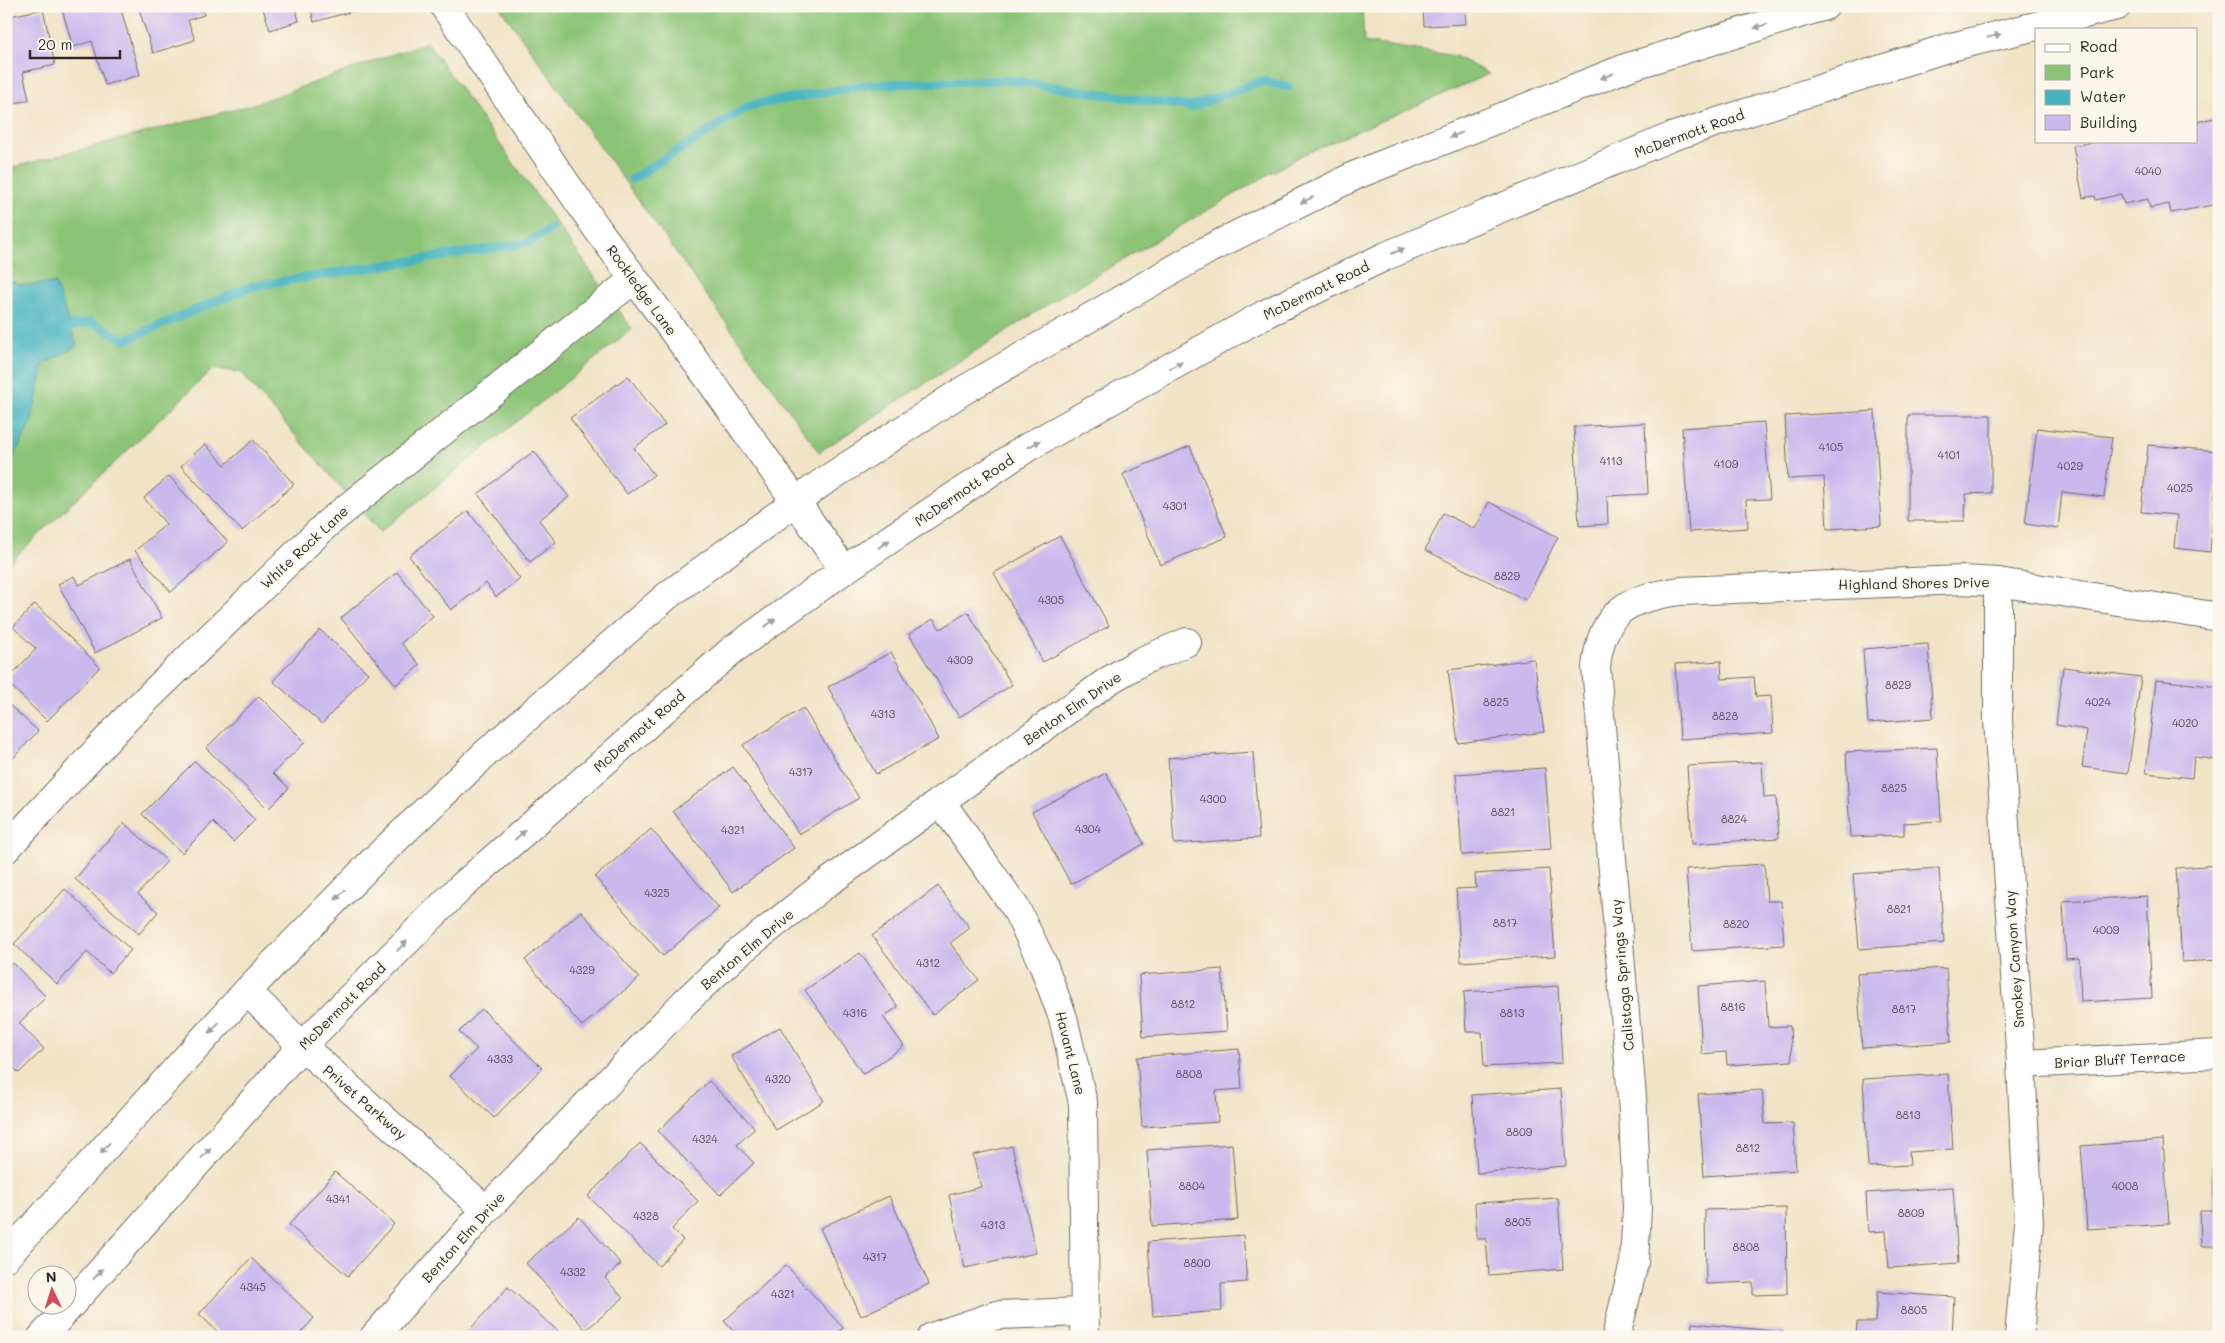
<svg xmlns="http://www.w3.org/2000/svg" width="2225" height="1343" viewBox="0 0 2225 1343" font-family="Mali,sans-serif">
  <rect width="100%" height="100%" fill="#fbf7ec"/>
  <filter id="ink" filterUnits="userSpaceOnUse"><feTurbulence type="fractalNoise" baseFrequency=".02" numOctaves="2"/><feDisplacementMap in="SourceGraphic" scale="10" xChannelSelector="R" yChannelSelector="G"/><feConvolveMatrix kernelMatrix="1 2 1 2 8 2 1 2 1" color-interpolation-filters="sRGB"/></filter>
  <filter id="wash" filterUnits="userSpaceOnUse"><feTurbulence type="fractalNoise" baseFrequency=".0096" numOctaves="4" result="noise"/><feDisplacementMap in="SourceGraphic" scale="20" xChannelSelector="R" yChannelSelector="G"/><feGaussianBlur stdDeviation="1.12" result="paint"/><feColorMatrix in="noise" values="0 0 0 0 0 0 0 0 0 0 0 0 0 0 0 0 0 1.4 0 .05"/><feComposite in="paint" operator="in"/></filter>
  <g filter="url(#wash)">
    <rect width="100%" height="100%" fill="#f1e3c6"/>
    <!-- green -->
    <g fill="#8bc477" stroke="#5b7851">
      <polygon points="499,6 1362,6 1364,42 1455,56 1489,74 1300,156 1056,299 819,452"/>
      <polygon points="427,42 632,329 380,532 240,372 213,369 6,566 6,169 251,105"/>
    </g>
    <!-- water -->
    <polygon fill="#46b4c0" stroke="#387076" points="6,279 21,285 55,283 77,346 44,364 31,423 10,464 6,466"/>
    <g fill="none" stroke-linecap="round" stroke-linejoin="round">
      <!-- stream -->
      <g stroke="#46b4c0" stroke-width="9">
        <polyline points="632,179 751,105 867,85 1006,80 1191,107 1262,81 1289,87"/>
        <polyline points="60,328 91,322 125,340 252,286 527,243 553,227"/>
      </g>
    </g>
    <g id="blocks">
      <!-- building -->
      <g fill="#cab9ed">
        <polygon points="61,6 120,6 140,75 105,85 92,41 73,47"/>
        <polygon points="138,6 201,6 204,15 188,20 195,40 153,53"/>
        <polygon points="262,6 295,6 299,21 270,30"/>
        <polygon points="310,6 367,6 367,7 314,22"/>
        <polygon points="1423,6 1465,6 1466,24 1424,26"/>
        <polygon points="43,9 55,65 23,72 29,100 6,105 6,17"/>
        <polygon points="2219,117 2219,204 2171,213 2169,204 2150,208 2148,199 2124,204 2121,194 2096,200 2095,196 2083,198 2073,146 2099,141 2196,141 2196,122"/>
        <polygon points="628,376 665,425 634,448 654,475 627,494 570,418"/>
        <polygon points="1875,411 1881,526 1827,529 1824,477 1788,479 1785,416"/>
        <polygon points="1908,415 1991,415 1991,493 1966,494 1965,521 1908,521"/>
        <polygon points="1764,422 1770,499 1746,500 1748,528 1689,532 1682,428"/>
        <polygon points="1645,423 1648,494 1607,496 1608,524 1579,526 1574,427"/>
        <polygon points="2037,428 2112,437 2104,497 2062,492 2058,529 2025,524"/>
        <polygon points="253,440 294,484 242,531 181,466 205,444 225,465"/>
        <polygon points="2148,445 2219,451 2210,552 2174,548 2177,515 2141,512"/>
        <polygon points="1190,446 1227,537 1160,565 1123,474"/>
        <polygon points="534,451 569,497 539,520 556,542 530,562 478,494"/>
        <polygon points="169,476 228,542 171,592 135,551 166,524 144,498"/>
        <polygon points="1489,502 1558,537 1526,600 1425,550 1443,513 1475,529"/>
        <polygon points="468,511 520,579 496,597 486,583 451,610 409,556"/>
        <polygon points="1060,536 1109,626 1043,662 994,573"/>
        <polygon points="130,559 162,618 95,653 58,584 74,576 79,585"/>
        <polygon points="397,572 433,616 401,643 420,665 396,685 341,618"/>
        <polygon points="35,604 100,667 47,721 6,681 36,649 13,627"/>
        <polygon points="968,612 1012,685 959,717 909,634 933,619 940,629"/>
        <polygon points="320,630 368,673 322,724 273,681"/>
        <polygon points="1928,644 1933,718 1868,723 1863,649"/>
        <polygon points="891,652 939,739 876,774 828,687"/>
        <polygon points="1534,659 1544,732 1458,743 1448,670"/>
        <polygon points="1721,661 1722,679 1754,677 1756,697 1771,696 1773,733 1680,739 1675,664"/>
        <polygon points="2063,667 2141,677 2128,773 2082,767 2087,730 2056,725"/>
        <polygon points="2156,680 2219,687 2219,760 2194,757 2192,778 2146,773"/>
        <polygon points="259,696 305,742 273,773 289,788 268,809 206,748"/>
        <polygon points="6,702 38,731 6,766"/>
        <polygon points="803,708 859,798 799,834 743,745"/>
        <polygon points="1937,748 1941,821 1904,823 1904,835 1850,837 1846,752"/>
        <polygon points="1253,752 1259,838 1174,844 1168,758"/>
        <polygon points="195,761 255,820 233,842 213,822 182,853 142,814"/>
        <polygon points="1762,762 1764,798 1776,797 1779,838 1692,844 1687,766"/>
        <polygon points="733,767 794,848 733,892 673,811"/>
        <polygon points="1545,768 1551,849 1462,855 1456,774"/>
        <polygon points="1106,773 1144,844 1071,884 1032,812"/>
        <polygon points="124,823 167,861 138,894 158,912 139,934 75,879"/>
        <polygon points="651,829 719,908 663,956 595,877"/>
        <polygon points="1764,864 1767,901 1781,901 1784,945 1692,951 1686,869"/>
        <polygon points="2219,865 2219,960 2182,962 2176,868"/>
        <polygon points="1939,868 1944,943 1859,949 1853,874"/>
        <polygon points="1549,869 1555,956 1461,962 1456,889 1476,888 1475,874"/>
        <polygon points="938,886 970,928 950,943 979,980 933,1015 872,936"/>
        <polygon points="65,889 131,950 110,973 87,952 57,984 14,944"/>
        <polygon points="2147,896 2152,998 2081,1002 2079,958 2066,959 2063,901"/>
        <polygon points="581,911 639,978 582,1026 525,960"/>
        <polygon points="860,953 898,1007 883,1017 904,1046 863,1074 805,990"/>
        <polygon points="13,963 46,997 19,1023 44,1049 19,1073 6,1060 6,969"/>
        <polygon points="1946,968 1951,1042 1862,1048 1857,974"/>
        <polygon points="1222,969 1227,1031 1143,1037 1139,975"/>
        <polygon points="1765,981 1768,1027 1790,1026 1792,1061 1727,1065 1726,1052 1702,1054 1698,986"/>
        <polygon points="1558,986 1562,1063 1484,1067 1482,1032 1466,1032 1464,992"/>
        <polygon points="482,1009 542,1068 494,1118 450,1076 477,1049 459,1032"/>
        <polygon points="780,1027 824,1101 776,1130 731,1056"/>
        <polygon points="1239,1049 1242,1089 1216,1091 1218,1122 1142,1127 1137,1057"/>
        <polygon points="1948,1074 1953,1149 1909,1152 1910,1165 1868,1167 1863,1079"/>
        <polygon points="709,1081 755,1128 737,1145 754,1163 720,1195 658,1131"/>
        <polygon points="1561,1089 1566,1166 1477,1173 1472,1095"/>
        <polygon points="1762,1090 1765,1124 1793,1123 1796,1170 1704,1176 1698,1094"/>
        <polygon points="2163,1140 2169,1224 2087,1229 2081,1146"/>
        <polygon points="640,1143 698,1201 672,1229 683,1240 659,1266 588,1196"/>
        <polygon points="1232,1144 1238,1220 1152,1226 1147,1150"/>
        <polygon points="1012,1146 1036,1253 965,1268 949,1195 981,1187 973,1155"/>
        <polygon points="2213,1169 2219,1169 2219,1246 2201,1246 2200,1211 2214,1211"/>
        <polygon points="335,1172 394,1224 348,1276 289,1225"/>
        <polygon points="1953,1187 1958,1263 1889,1268 1886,1231 1868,1232 1866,1193"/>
        <polygon points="889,1196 929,1284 861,1316 820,1228"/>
        <polygon points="1558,1198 1563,1269 1489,1275 1486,1239 1477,1239 1475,1203"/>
        <polygon points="1786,1208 1787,1294 1753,1295 1753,1282 1706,1284 1705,1210"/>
        <polygon points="579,1217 621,1264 605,1278 623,1298 586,1330 526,1263"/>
        <polygon points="1243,1235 1247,1282 1221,1284 1222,1311 1153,1316 1148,1242"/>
        <polygon points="251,1258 314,1318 297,1337 223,1337 199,1314"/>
        <polygon points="786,1265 843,1328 834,1337 739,1337 724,1321"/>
        <polygon points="508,1287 559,1332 555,1337 463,1337"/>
        <polygon points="1877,1292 1954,1297 1952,1337 1856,1337 1857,1322 1875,1322"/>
        <polygon points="1692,1323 1784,1332 1783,1337 1690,1337"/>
      </g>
    </g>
  </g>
  <g filter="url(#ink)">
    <use href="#blocks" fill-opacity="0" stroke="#706b61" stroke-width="1"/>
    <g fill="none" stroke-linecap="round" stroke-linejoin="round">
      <defs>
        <g id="minor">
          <polyline points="444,6 598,230 709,379 844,570"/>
          <polyline points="1998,582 1998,720 2021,1064 2029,1223 2019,1337"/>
          <polyline points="941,802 1015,907 1043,964 1063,1018 1083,1103 1085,1337"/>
          <polyline points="6,849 126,719 328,523 634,279"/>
          <polyline points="247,991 302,1046 486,1210"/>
          <polyline points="2021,1064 2219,1054"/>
          <polyline points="374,1337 486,1210 685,1002 734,956 823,886 1108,681 1142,661 1187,642"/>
          <polyline points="932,1337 997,1315 1084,1312"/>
          <path d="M1616 1337 1634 1263 1637 1208 1633 1110 1596 667C1602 610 1627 599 1680 591L1962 580 1998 582 2219 617"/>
        </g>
        <g id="major">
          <polyline points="6,1257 247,991 374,860 486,753 667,596 820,484 964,390 1209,249 1356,175 1628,67 1825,6"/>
          <polyline points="42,1337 302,1046 460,888 731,651 844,570 1028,447 1265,314 1386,256 1671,137 1947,48 2117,6"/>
        </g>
      </defs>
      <!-- minor casing -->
      <use href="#minor" stroke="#706b61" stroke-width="30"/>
      <!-- major casing -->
      <use href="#major" stroke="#706b61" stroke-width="30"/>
      <!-- minor -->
      <use href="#minor" stroke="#fff" stroke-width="28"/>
      <!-- major -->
      <use href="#major" stroke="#fff" stroke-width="28"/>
    </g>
    <!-- one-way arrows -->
    <defs><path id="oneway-solid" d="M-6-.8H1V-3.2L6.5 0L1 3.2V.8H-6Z" transform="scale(1.25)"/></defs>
    <g fill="#a0a0a0">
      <use href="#oneway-solid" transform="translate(1761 26) rotate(163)"/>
      <use href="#oneway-solid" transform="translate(1994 36) rotate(-14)"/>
      <use href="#oneway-solid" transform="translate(1607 76) rotate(158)"/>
      <use href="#oneway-solid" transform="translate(1456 135) rotate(158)"/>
      <use href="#oneway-solid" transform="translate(1307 200) rotate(153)"/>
      <use href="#oneway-solid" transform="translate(1398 251) rotate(-23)"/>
      <use href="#oneway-solid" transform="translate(1176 365) rotate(-29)"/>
      <use href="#oneway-solid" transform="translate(1034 444) rotate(-30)"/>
      <use href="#oneway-solid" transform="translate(884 544) rotate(-34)"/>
      <use href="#oneway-solid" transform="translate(770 623) rotate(-36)"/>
      <use href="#oneway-solid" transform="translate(520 835) rotate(-41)"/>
      <use href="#oneway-solid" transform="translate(340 895) rotate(134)"/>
      <use href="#oneway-solid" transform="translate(402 946) rotate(-45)"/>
      <use href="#oneway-solid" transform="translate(214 1028) rotate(132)"/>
      <use href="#oneway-solid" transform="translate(105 1148) rotate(132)"/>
      <use href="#oneway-solid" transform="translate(206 1153) rotate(-48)"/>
      <use href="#oneway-solid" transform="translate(98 1274) rotate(-48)"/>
    </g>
  </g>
  <g text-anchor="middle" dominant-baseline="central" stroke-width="4" stroke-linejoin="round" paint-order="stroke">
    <!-- number labels -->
    <g font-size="11" fill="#534e5c">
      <text x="2148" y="170">4040</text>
      <text x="1831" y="446">4105</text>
      <text x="1949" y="454">4101</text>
      <text x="1611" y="460">4113</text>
      <text x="1726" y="463">4109</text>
      <text x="2070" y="465">4029</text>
      <text x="2180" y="487">4025</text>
      <text x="1175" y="505">4301</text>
      <text x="1507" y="575">8829</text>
      <text x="1051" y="599">4305</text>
      <text x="960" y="659">4309</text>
      <text x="1898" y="684">8829</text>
      <text x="1496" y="701">8825</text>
      <text x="2098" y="701">4024</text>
      <text x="883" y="713">4313</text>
      <text x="1725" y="715">8828</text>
      <text x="2185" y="722">4020</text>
      <text x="801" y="771">4317</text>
      <text x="1894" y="787">8825</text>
      <text x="1213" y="798">4300</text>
      <text x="1503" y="811">8821</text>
      <text x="1734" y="818">8824</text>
      <text x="1088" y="828">4304</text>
      <text x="733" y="829">4321</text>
      <text x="657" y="892">4325</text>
      <text x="1899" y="908">8821</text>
      <text x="1505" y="922">8817</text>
      <text x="1736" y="923">8820</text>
      <text x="2106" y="929">4009</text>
      <text x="928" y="962">4312</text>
      <text x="582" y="969">4329</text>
      <text x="1183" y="1003">8812</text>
      <text x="1733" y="1006">8816</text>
      <text x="1904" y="1008">8817</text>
      <text x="855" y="1012">4316</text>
      <text x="1512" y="1012">8813</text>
      <text x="500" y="1058">4333</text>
      <text x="1189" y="1073">8808</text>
      <text x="778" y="1078">4320</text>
      <text x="1908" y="1114">8813</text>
      <text x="1519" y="1131">8809</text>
      <text x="705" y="1138">4324</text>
      <text x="1748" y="1147">8812</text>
      <text x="1192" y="1185">8804</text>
      <text x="2125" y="1185">4008</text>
      <text x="338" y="1198">4341</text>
      <text x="1911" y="1212">8809</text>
      <text x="646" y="1215">4328</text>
      <text x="1518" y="1221">8805</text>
      <text x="993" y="1224">4313</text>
      <text x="1746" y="1246">8808</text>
      <text x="875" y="1256">4317</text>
      <text x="1197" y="1262">8800</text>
      <text x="573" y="1271">4332</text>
      <text x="253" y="1286">4345</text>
      <text x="783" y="1293">4321</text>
      <text x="1914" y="1309">8805</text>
    </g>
    <!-- street labels -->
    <g font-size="14" fill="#2b2b2b" stroke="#fbf7ec">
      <text transform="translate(1689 133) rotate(-20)">McDermott Road</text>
      <text transform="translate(642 290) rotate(54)">Rockledge Lane</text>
      <text transform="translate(1316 290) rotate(-26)">McDermott Road</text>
      <text transform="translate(964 490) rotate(-34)">McDermott Road</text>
      <text transform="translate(304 547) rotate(-43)">White Rock Lane</text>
      <text transform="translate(1914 583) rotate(-1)">Highland Shores Drive</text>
      <text transform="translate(1072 708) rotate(-35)">Benton Elm Drive</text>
      <text transform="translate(639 731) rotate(-41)">McDermott Road</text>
      <text transform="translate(747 949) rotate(-40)">Benton Elm Drive</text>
      <text transform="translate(2014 959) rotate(-94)">Smokey Canyon Way</text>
      <text transform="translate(1622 975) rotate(-95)">Calistoga Springs Way</text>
      <text transform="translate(342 1006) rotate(-45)">McDermott Road</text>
      <text transform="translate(1071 1053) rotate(76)">Havant Lane</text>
      <text transform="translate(2120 1059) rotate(-3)">Briar Bluff Terrace</text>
      <text transform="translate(365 1102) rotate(41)">Privet Parkway</text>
      <text transform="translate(463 1237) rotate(-48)">Benton Elm Drive</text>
    </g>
  </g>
  <!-- margin -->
  <rect width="2225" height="1343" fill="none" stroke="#fbf7ec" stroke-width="25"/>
  <!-- legend -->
  <rect x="2035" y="28" width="162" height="115" fill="#fbf7ec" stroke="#a8a59f"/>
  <rect x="2045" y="44" width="25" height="8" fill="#ffffff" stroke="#a8a59f"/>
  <text x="2080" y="52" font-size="15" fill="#2b2b2b">Road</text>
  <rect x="2045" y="65" width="25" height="15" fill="#8bc477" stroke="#a8a59f"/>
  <text x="2080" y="78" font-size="15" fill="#2b2b2b">Park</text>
  <rect x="2045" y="90" width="25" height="15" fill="#46b4c0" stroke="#a8a59f"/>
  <text x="2080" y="102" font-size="15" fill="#2b2b2b">Water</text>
  <rect x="2045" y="115" width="25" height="15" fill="#cab9ed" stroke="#a8a59f"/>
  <text x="2080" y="128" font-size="15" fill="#2b2b2b">Building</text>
  <!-- north arrow -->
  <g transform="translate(52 1290) rotate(356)"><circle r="24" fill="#fbf7ec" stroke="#a8a59f"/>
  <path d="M0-4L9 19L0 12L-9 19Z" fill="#d1495b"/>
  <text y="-8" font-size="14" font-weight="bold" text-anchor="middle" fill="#2b2b2b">N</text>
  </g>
  <!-- scale -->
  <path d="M30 50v8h90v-8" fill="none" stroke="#2b2b2b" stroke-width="2.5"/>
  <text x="38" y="50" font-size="15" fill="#2b2b2b" stroke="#fbf7ec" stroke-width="4" paint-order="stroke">20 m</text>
</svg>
